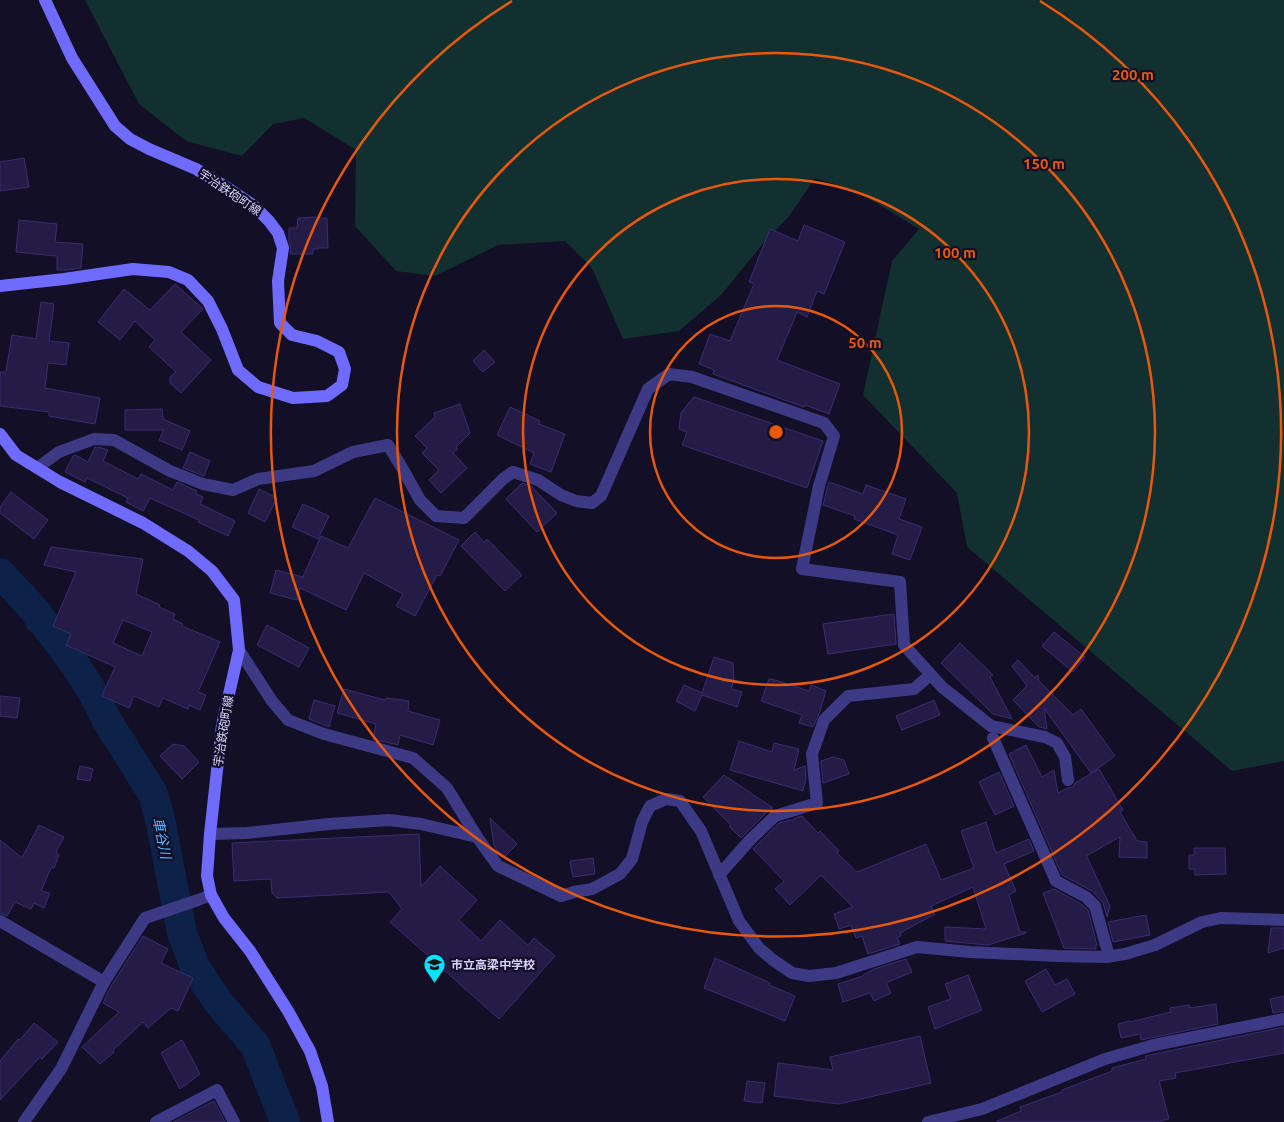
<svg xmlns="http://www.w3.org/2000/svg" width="1284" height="1122" viewBox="0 0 1284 1122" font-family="Ubuntu,'Noto Sans JP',sans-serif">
  <rect width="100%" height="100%" fill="#130f26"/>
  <!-- green -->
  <polygon fill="#12302f" points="85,0 1284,0 1284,761 1232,771 967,547 957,493 863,395 892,261 919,229 857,191 815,178 790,215 761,246 721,295 679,331 623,339 592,268 565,241 498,245 435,276 396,271 355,226 356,150 304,118 273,124 242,156 186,141 139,104"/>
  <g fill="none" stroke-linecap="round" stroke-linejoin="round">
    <!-- river -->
    <path stroke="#0c2248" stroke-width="30" d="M0 573 38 614 39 619H41C64 650 91 683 106 719L153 794 160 819 182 933 195 967 218 1002 255 1045 285 1122"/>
  </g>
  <!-- building -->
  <g fill="#241b47" stroke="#3b2d73" fill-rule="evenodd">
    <polygon points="24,158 29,187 0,191 0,162"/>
    <polygon points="316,217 316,218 327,218 328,248 318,248 318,249 313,249 313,254 290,254 291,249 289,241 289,228 297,228 298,218"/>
    <polygon points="19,220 57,224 55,242 83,244 81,268 68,270 57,270 57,256 16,252"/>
    <polygon points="804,225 845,242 824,294 817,291 807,317 797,312 777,360 840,384 829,414 805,405 804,407 713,374 714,370 699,364 710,334 730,341 754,284 749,282 770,229 798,241"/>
    <polygon points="175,284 203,309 181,332 211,360 181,393 170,383 170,377 176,372 149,347 155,340 135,321 120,340 98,322 124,289 150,310"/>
    <polygon points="41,302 54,304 49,341 69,343 66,365 48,363 45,388 100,398 95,424 49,416 49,412 0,406 0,372 6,372 12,335 36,339"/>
    <polygon points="484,350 495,362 483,372 473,361"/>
    <polygon points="694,397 823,441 807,488 682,445 687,432 679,429 681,413 688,404"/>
    <polygon points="460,404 470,433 456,447 458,449 453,453 467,468 441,493 429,480 439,470 422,453 427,448 415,436 435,417 434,413"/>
    <polygon points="510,407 540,421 539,424 565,434 551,472 530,464 534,453 497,435"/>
    <polygon points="162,409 163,419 190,431 182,450 159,440 164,430 125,430 125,410"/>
    <polygon points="95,447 102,448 108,450 103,461 138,479 141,474 173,490 177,482 197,491 196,494 203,497 200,504 235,521 228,536 198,522 199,520 150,498 143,511 126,502 128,498 87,478 85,482 65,472 73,456 75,455 88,462"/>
    <polygon points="190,452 210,461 204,476 183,468"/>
    <polygon points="829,482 863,494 866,485 906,499 899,519 922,527 910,560 892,554 898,535 854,519 855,516 823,505"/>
    <polygon points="522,483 531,486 557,513 537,532 506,499"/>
    <polygon points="259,489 277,498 265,522 248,513"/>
    <polygon points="11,492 48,520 34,539 0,513 0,507"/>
    <polygon points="375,498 459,540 440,576 437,575 415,616 396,606 403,594 364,573 346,610 300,588 297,600 270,593 276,570 303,577 302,579 321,536 348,548"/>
    <polygon points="303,504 329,516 318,539 292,527"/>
    <polygon points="475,532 484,542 487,539 522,575 505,591 461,546"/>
    <path d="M51 547 143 559 136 594 160 605 159 607 175 614 173 619 183 624 182 626 220 642 198 692 206 695 200 710 189 705 188 709 163 698 159 707 134 696 129 708 102 696 115 667 66 645 71 634 53 626 76 572 44 565ZM123 620 152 632 142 656 113 643Z"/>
    <polygon points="894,614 896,644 828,654 823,624"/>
    <polygon points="267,625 309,648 299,667 257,645"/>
    <polygon points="1054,632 1085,657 1073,672 1042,646"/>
    <polygon points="960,643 993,675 990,677 1012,719 993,714 941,663"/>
    <polygon points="714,657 733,663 734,680 731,689 742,692 737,707 702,695 695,711 676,701 684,685 702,693"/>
    <polygon points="1018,660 1035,678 1038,675 1039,681 1073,715 1081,709 1115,756 1091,773 1044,708 1047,729 1039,727 1013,700 1027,686 1012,666"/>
    <polygon points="769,679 775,680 809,691 811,685 826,691 819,714 813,727 799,723 802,715 761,701"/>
    <polygon points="344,689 385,700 386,698 409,701 408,711 440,720 433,745 400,735 398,745 373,739 376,724 337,713"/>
    <polygon points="0,696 20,698 17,718 0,716"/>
    <polygon points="314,700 335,706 329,727 309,719"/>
    <polygon points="934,700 940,715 902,730 896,716"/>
    <polygon points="739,741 772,752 774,743 799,749 794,770 805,766 806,778 803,791 730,770"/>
    <polygon points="173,744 184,746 199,762 182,779 160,756"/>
    <polygon points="1026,745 1042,777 1054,770 1058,793 1068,788 1073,787 1075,783 1099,769 1123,810 1120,812 1137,841 1147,842 1147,858 1119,857 1120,837 1088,855 1086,855 1110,906 1107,917 1103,903 1092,891 1062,875 1009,754"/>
    <polygon points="833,757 844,760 849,774 823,783 821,761"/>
    <polygon points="80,766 93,769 90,781 77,779"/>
    <polygon points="999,772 1014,806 995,815 979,782"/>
    <polygon points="724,775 773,808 769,810 741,838 729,826 731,825 703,797"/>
    <polygon points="802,816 818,833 820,831 839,851 837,853 857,872 926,844 941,880 974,868 961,831 986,822 996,853 1029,839 1034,851 1004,864 1016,891 1009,895 1020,932 1026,932 1026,933 988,945 945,941 945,927 986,929 973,887 931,906 935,914 900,933 901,936 897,938 900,944 868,954 862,936 856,938 851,925 839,929 834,914 853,907 821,875 790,905 775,889 784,881 753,849 779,823 790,820 792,821 795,818"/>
    <polygon points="490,818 517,844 503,858 494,846"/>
    <polygon points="39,825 64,837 56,852 59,855 54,868 51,868 41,891 50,893 44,908 34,903 31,909 15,902 7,916 0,913 0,840 22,858"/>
    <polygon points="419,834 421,887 440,866 477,900 459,920 481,941 500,920 528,945 534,938 555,956 499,1019 390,922 402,909 389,892 277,898 272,893 271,879 234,881 232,843"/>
    <polygon points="1194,848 1225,848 1226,874 1195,875 1195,869 1189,869 1189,855 1194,855"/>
    <polygon points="593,858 595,874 573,877 570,861"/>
    <polygon points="1054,889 1081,904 1088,910 1097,945 1096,945 1096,949 1064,948 1043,893"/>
    <polygon points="1146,915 1150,935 1113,942 1108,922"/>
    <polygon points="1271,928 1284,928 1284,948 1268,953"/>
    <polygon points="143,936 168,949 161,963 193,978 178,1011 171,1008 148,1028 143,1022 113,1050 114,1052 100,1064 82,1047 119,1012 103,1003 111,986"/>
    <polygon points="715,958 770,983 769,985 795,996 785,1021 704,988"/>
    <polygon points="906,959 912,972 886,983 891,993 874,1001 870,993 843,1002 838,984 863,976 863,975 874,969"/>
    <polygon points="1046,969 1055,985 1067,979 1075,994 1042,1012 1025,981"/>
    <polygon points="968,975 982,1010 935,1029 928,1007 951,999 945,984"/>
    <polygon points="1284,996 1284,1011 1273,1013 1270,999"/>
    <polygon points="1216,1004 1218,1024 1141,1040 1140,1034 1121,1038 1118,1024 1130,1021 1130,1022 1171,1012 1170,1008 1189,1005 1189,1008"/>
    <polygon points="34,1023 58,1042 42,1059 40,1057 0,1100 0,1061 18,1039 20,1040"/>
    <polygon points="1284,1027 1284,1053 1175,1073 1176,1078 1159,1081 1169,1119 1155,1122 997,1122 997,1121 1021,1111 1020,1107 1062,1092 1062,1090 1112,1071 1112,1068 1146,1059 1145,1056"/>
    <polygon points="920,1036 931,1083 839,1104 774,1096 778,1063 833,1070 830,1057"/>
    <polygon points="182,1040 200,1074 180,1089 161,1053"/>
    <polygon points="747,1081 765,1083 762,1103 744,1101"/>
    <polygon points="214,1101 225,1122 173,1122"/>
  </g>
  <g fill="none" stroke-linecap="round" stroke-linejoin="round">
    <!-- minor -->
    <g stroke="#3d3a85" stroke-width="12">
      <polyline points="37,468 59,452 94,439 114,440 170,471 203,484 233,490 258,479 314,471 353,452 388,445 401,466 420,500 436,516 464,518 503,479 513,472 538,480 561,495 576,501 592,503 601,496 648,389 669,374 692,377 824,423 834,436 819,486 802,569 900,582 904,645 942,687 991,726 1045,737 1057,743 1065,757 1068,780"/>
      <polyline points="239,650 272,701 288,720 324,734 413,758 447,788 477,837 498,866 561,896 574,892 592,889 620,874 632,859 642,822 650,806 666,799 680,801 701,831 739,921 759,948 773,960 792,973 809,976 836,973 917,947 970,952 1057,956 1106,957 1125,954 1155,945 1202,922 1221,918 1284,920"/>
      <polyline points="993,738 1056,881 1086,897 1095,906 1109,956"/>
      <polyline points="210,834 247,833 329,824 389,820 421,824 477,837"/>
      <polyline points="719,875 750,840 775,816 817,803 812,754 824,720 848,696 914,689 930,675"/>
      <polyline points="0,921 104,982"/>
      <polyline points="24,1122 61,1069 104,982 145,918 198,900 211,895"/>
      <polyline points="156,1122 217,1090 234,1122"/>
      <polyline points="928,1122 982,1109 1105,1059 1154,1045 1284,1019"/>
    </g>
    <!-- secondary -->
    <g stroke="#6f6bff" stroke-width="12">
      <polyline points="0,286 64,279 133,269 169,272 188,280 208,301 222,329 238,370 258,387 293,398 327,396 342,385 345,369 339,352 317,341 292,335 280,323 278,281 283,248 278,233 269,221 254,206 229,189 196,169 149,149 130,139 115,126 72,58 45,0"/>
      <polyline points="0,434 16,455 60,482 143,523 188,551 212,571 234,600 239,650 222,725 210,834 207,876 211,895 224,918 250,951 288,1011 310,1051 322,1086 328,1122"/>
    </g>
  </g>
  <!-- distance rings -->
  <g fill="none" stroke="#e8590c" stroke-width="2.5">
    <circle cx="776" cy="432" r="126"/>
    <circle cx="776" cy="432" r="253"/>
    <circle cx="776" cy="432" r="379"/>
    <path d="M1040 1A505 505 0 1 1 512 1"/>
  </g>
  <!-- icons -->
  <defs>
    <symbol id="school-pin" viewBox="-11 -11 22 30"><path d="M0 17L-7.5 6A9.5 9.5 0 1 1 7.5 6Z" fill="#00e5ff" stroke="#130f26"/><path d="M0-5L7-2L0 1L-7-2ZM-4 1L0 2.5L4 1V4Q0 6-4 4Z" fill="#111"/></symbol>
  </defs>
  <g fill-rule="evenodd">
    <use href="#school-pin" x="422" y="952" width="25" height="34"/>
  </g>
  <g text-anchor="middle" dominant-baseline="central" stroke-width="4.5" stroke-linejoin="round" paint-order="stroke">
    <!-- street labels -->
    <g font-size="12" fill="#d9d4ff" stroke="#130f26">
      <text transform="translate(230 192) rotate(34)">宇治鉄砲町線</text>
      <text transform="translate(223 731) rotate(-81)">宇治鉄砲町線</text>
    </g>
    <!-- poi labels -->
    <g font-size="12" font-weight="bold" fill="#d9d4ff" stroke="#130f26" text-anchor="start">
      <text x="451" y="964">市立高梁中学校</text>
    </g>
    <!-- water labels -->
    <g font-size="14" font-style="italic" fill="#62b6ff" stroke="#130f26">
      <text transform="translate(162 838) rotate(78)">車谷川</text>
    </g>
  </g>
  <circle cx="776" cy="432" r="8" fill="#e8590c" stroke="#130f26" stroke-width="2.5"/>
  <g font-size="15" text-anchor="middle" font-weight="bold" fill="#e8590c" stroke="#130f26" stroke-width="4.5" stroke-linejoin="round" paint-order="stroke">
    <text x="1133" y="80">200 m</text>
    <text x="1044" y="169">150 m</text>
    <text x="955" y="258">100 m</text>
    <text x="865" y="348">50 m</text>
  </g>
</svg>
